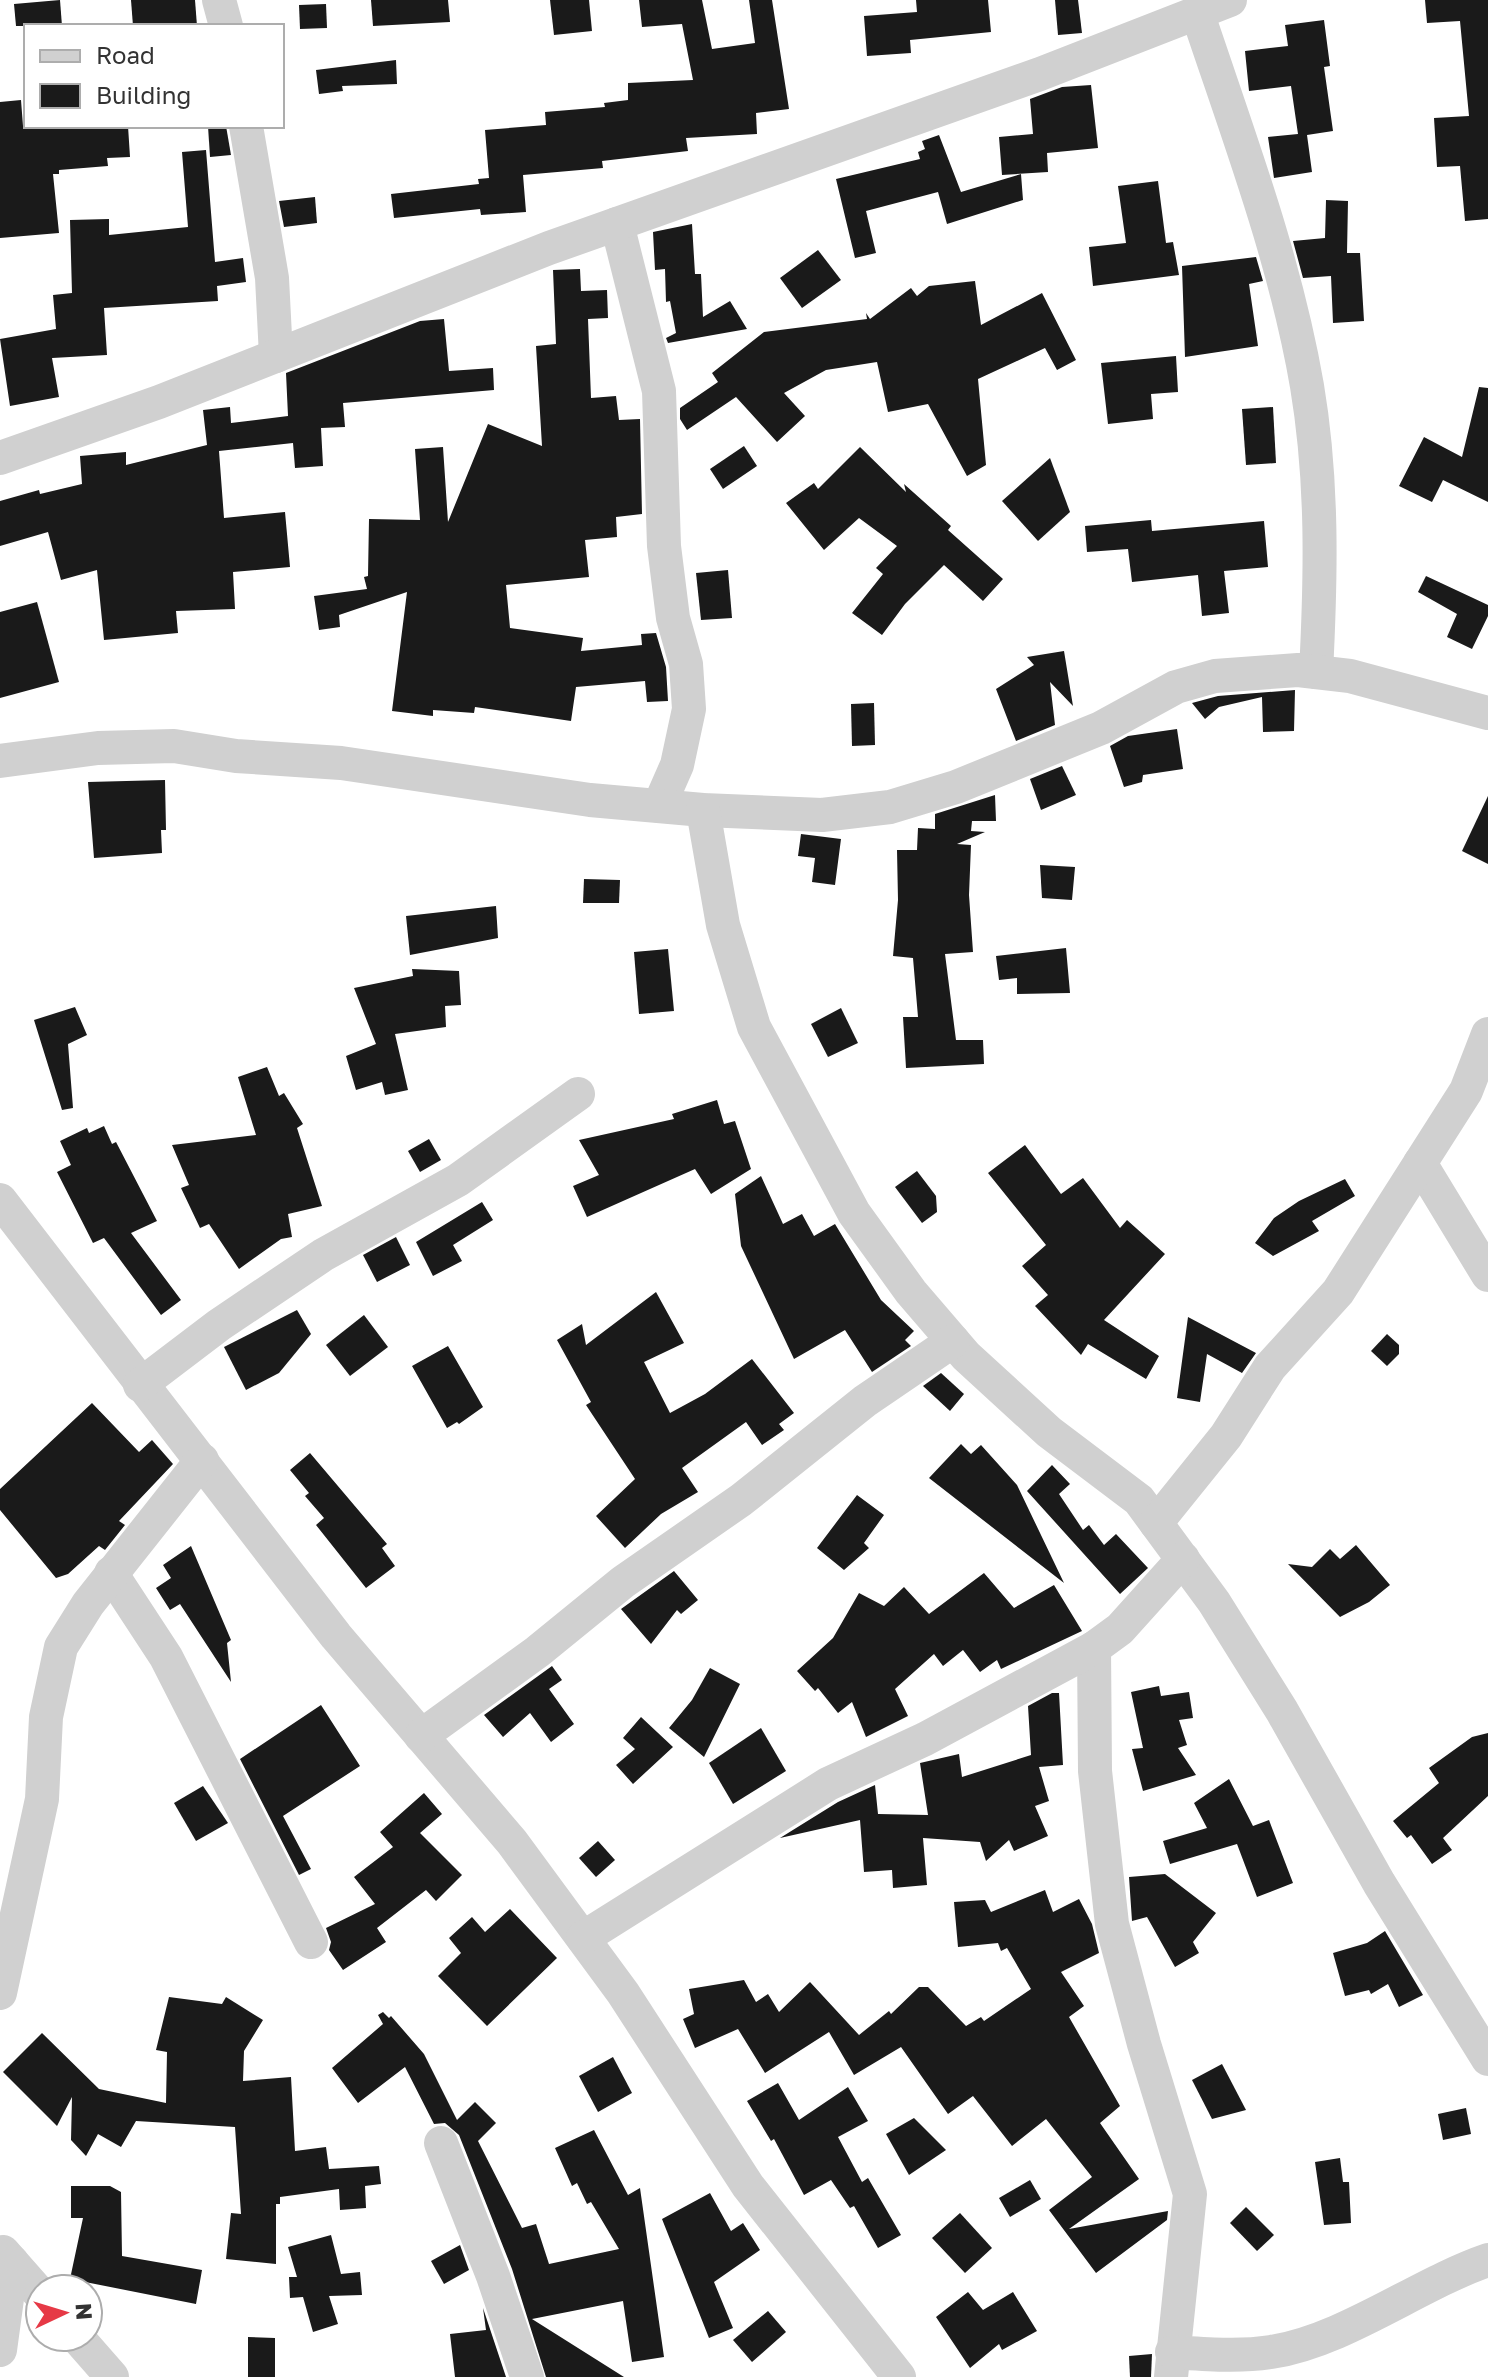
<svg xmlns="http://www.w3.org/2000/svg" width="1488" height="2377" viewBox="0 0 1488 2377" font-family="'Golos Text',sans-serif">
  <rect width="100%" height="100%" fill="#fff"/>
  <!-- building -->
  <g fill="#1a1a1a">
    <polygon points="60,0 62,26 16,26 14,4"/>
    <polygon points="131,0 195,0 197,26 133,26"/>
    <polygon points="371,0 448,0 450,22 373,26"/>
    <polygon points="550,0 589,0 592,31 554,35"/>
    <polygon points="639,0 702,0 712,49 755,43 749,0 772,0 789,109 756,113 757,134 686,138 688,151 602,161 603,168 523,175 526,212 481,215 480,209 394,218 391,194 479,184 478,179 489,178 485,130 546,125 545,112 605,107 604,103 628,100 628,83 693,80 682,24 642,27"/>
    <polygon points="916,0 988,0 991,32 910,40 911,53 867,56 864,16 917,12"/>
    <polygon points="1055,0 1078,0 1082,33 1058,35"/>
    <polygon points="1425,0 1488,0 1488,219 1465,221 1460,166 1437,167 1434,118 1469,116 1460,21 1427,23"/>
    <polygon points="326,4 327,28 300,29 299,5"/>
    <polygon points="1324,20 1330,66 1324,67 1333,131 1307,135 1312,172 1274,178 1268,137 1298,134 1291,86 1249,91 1245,51 1288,46 1285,25"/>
    <polygon points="396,60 397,84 342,86 343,91 319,94 316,70"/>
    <polygon points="1091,85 1098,148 1047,153 1048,172 1002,175 999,137 1033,134 1030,99 1062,87"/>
    <polygon points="21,100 23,126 128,126 130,157 107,158 108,166 59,170 59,174 53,174 59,233 0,238 0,102"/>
    <polygon points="208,126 226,126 231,155 210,157"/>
    <polygon points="939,135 961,192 1021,174 1023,200 947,224 938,192 866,211 876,253 855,258 836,179 920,159 918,152 925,149 922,141"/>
    <polygon points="206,150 215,262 243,258 246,282 217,286 218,301 104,308 107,355 52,358 59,397 10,406 0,339 56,329 53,295 72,293 70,220 109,219 109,235 188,227 182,152"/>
    <polygon points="1158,181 1166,243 1173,242 1179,275 1093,286 1089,247 1126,243 1118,186"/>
    <polygon points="315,197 317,223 284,227 279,201"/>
    <polygon points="1326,200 1348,201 1347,253 1360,253 1364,321 1333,323 1331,276 1303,278 1293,241 1325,238"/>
    <polygon points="692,224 695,274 701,274 703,317 730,301 747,329 668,343 666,338 676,333 670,301 666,302 665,269 655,270 653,232"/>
    <polygon points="818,250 841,280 802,308 780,278"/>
    <polygon points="1256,257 1263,281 1249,284 1258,346 1185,357 1182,266"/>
    <polygon points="580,269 581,291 607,290 608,318 588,319 591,398 616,396 619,420 640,419 642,514 616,517 617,537 585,540 589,577 506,585 510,628 583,638 581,651 642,645 641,634 656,633 666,667 668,701 647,702 645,681 576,687 571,721 475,707 474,713 433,710 433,716 392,711 407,592 339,615 340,627 319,630 314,596 367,589 364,577 368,576 369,519 420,520 415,449 443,447 448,522 488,424 542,446 536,346 556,344 553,270"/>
    <polygon points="975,281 981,325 1042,293 1076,360 1057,370 1045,348 978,379 986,465 967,476 928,404 888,412 877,362 826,370 784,393 805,416 777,442 736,397 687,430 680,419 680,408 718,382 712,373 764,332 867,319 866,313 870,319 911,288 917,296 929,286"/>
    <polygon points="444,319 449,371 493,368 494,390 343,403 345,427 321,428 323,466 295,468 293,443 219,451 224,518 285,512 290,567 233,572 235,609 176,611 178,633 104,640 97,570 61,580 48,532 0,546 0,501 39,490 40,494 82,484 80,456 126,452 126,465 207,445 203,410 230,407 231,423 288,416 286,373 420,321"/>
    <polygon points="1176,356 1178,392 1151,394 1153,419 1108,424 1101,363"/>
    <polygon points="1479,387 1488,388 1488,502 1443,480 1432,502 1399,486 1424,437 1462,457"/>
    <polygon points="1273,407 1276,463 1246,465 1242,409"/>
    <polygon points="744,446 757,466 723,489 710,469"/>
    <polygon points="860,447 906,492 904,484 951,526 948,530 1003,579 983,601 944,565 905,604 882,635 852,613 883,574 876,568 897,546 859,518 824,550 786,503 814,483 818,489"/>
    <polygon points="1050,458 1070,512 1038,541 1002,501"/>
    <polygon points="1151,520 1152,531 1264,521 1268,567 1224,571 1229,613 1202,616 1198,575 1132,582 1128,549 1087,552 1085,526"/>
    <polygon points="728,570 732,618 701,620 696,573"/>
    <polygon points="1426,576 1488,605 1488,616 1472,649 1447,637 1457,614 1418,592"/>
    <polygon points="37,602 59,682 0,698 0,612"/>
    <polygon points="1064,651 1073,706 1050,682 1055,725 1016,741 996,689 1034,665 1027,657"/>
    <polygon points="1295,690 1294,731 1263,732 1262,697 1219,707 1205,719 1192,703 1218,696"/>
    <polygon points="874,703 875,745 852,746 851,704"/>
    <polygon points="1177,729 1183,769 1143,775 1142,782 1124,787 1110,746 1128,736"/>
    <polygon points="1062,766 1076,795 1041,810 1030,779"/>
    <polygon points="165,780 166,830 161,830 162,853 94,858 88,782"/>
    <polygon points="995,795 996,821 972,821 971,831 985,832 957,844 971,845 969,895 973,952 945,954 956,1040 983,1040 984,1064 906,1068 903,1017 918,1017 913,958 893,956 898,900 897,850 917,850 918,828 935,829 935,814"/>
    <polygon points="1488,796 1488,864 1462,851"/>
    <polygon points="801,834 841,839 835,885 812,882 815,858 798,856"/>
    <polygon points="1040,865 1075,867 1072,900 1042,898"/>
    <polygon points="584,879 620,880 619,903 583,903"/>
    <polygon points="496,906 498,938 410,955 406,916"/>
    <polygon points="1066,948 1070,993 1017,994 1017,978 999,980 996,956"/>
    <polygon points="668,949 674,1011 639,1014 634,952"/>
    <polygon points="412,969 459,971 461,1005 445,1006 446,1027 395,1034 408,1090 385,1095 382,1082 356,1090 346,1056 376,1044 354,988 413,976"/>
    <polygon points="75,1007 87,1035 68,1044 73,1108 62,1110 34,1020"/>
    <polygon points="841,1008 858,1043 828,1057 811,1024"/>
    <polygon points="267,1067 279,1096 284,1093 303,1124 297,1128 322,1206 288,1214 292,1237 281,1239 239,1269 209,1224 200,1228 181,1188 189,1185 172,1145 256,1135 238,1077"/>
    <polygon points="717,1100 724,1124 735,1121 751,1169 711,1194 695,1169 587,1217 573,1186 599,1175 579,1140 674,1119 672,1114"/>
    <polygon points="104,1126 112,1144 116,1142 157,1221 131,1233 181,1300 161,1315 104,1238 93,1243 57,1172 71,1165 60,1141 87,1128 89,1133"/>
    <polygon points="429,1139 441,1160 420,1172 408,1151"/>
    <polygon points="1025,1145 1061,1194 1083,1178 1120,1228 1127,1220 1165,1254 1104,1320 1159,1356 1146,1379 1088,1344 1081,1355 1035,1306 1048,1295 1022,1266 1046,1245 988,1173"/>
    <polygon points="917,1171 936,1196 937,1212 922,1223 895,1187"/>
    <polygon points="761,1176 783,1224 802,1214 814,1236 835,1224 881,1300 914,1331 905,1340 911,1346 872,1372 845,1330 794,1359 741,1246 735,1194"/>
    <polygon points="1345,1179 1355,1196 1312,1221 1319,1231 1273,1256 1255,1243 1274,1218 1299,1201"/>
    <polygon points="482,1202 493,1220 453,1245 462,1261 433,1276 416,1242"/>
    <polygon points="396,1237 410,1265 377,1282 363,1255"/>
    <polygon points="656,1292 684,1343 644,1362 670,1413 705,1394 752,1359 794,1413 779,1424 784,1430 762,1445 746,1422 682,1468 698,1492 661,1514 625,1548 596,1516 635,1479 586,1405 591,1402 557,1340 582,1324 586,1345"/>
    <polygon points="297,1310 311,1334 279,1373 246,1390 224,1347"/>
    <polygon points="364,1315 388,1347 350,1376 326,1345"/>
    <polygon points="1188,1317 1256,1353 1242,1373 1207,1354 1200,1402 1177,1398"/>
    <polygon points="1387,1334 1399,1345 1399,1354 1387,1366 1371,1351"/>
    <polygon points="448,1346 483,1407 459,1424 457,1422 447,1428 412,1366"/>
    <polygon points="941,1373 964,1394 950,1411 923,1386"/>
    <polygon points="92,1403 139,1452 152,1440 173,1464 119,1521 125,1525 105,1550 99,1546 68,1574 56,1578 0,1510 0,1489"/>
    <polygon points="961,1444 971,1454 981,1445 1017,1485 1064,1583 929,1478"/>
    <polygon points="310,1453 387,1544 382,1548 395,1566 366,1588 316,1525 324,1518 305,1496 309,1493 290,1470"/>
    <polygon points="1052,1465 1070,1484 1059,1494 1083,1530 1089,1525 1104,1545 1116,1534 1148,1568 1120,1594 1027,1491"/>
    <polygon points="857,1495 884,1515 864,1543 869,1548 844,1570 817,1548"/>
    <polygon points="1356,1545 1390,1585 1369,1602 1340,1617 1288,1564 1312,1567 1330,1549 1340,1559"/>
    <polygon points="191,1546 231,1640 227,1643 231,1682 180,1604 170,1610 156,1588 171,1578 163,1565"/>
    <polygon points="674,1571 698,1600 681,1614 677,1610 651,1644 621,1609"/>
    <polygon points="984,1573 1014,1608 1054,1585 1082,1631 1001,1669 997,1660 980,1672 963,1650 943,1666 934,1654 895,1689 908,1716 866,1737 852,1702 838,1713 818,1688 815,1691 797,1671 833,1638 859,1593 884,1606 904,1587 929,1614"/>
    <polygon points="552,1666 562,1680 549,1689 574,1724 551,1742 530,1713 503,1737 484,1715"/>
    <polygon points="710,1668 740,1684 704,1757 669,1728 692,1700"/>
    <polygon points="1159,1686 1161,1696 1189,1692 1193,1718 1179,1720 1187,1745 1178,1748 1196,1775 1143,1791 1132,1749 1143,1748 1131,1692"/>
    <polygon points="1052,1693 1059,1693 1063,1765 1039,1767 1049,1801 1035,1806 1048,1836 1014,1851 1009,1840 986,1861 980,1842 923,1838 927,1885 893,1888 892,1870 864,1872 860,1820 780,1838 838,1802 875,1785 878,1814 928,1815 920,1763 959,1754 962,1777 1031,1755 1028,1706"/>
    <polygon points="321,1705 360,1766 283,1816 311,1869 299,1875 240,1759"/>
    <polygon points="641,1717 673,1747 633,1784 616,1765 635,1749 623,1738"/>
    <polygon points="761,1728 786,1771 733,1804 709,1763"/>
    <polygon points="1488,1733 1488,1796 1443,1838 1452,1850 1432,1864 1411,1835 1407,1838 1393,1821 1439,1783 1429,1768 1472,1737"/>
    <polygon points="1229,1779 1253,1826 1269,1820 1293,1883 1257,1897 1237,1844 1170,1864 1163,1841 1207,1828 1194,1803"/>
    <polygon points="203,1786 228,1823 196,1841 174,1803"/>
    <polygon points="424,1793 442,1814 420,1833 462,1875 436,1901 426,1890 377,1928 386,1942 343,1970 329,1950 331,1942 326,1928 375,1904 354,1877 393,1847 380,1832"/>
    <polygon points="598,1841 615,1860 596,1877 579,1858"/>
    <polygon points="1165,1874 1216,1913 1193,1942 1199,1953 1175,1967 1147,1917 1132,1921 1129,1877"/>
    <polygon points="1045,1890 1053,1912 1079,1899 1092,1924 1099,1953 1061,1972 1084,2006 1069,2017 1120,2106 1100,2123 1139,2179 1069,2229 1168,2211 1167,2220 1096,2273 1049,2210 1092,2177 1046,2119 1012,2146 973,2096 948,2114 901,2047 854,2075 829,2032 765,2073 738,2029 695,2048 683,2019 694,2014 689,1989 744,1980 756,2002 768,1994 779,2012 810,1982 859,2035 889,2011 891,2014 919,1987 928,1987 966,2026 981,2017 984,2021 1031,1989 1007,1948 1001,1951 998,1943 958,1947 954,1902 985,1900 991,1912"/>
    <polygon points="510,1909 557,1958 487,2026 438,1976 461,1953 449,1938 472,1917 485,1932"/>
    <polygon points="1385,1931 1423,1995 1399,2007 1388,1984 1371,1994 1369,1990 1345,1996 1333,1953 1367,1943"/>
    <polygon points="169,1997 222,2004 226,1997 263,2020 244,2051 243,2081 291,2077 295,2151 326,2147 329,2169 379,2166 381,2184 365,2186 366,2208 340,2210 339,2189 280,2197 280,2204 276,2204 276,2264 226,2259 231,2213 241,2214 235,2127 136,2121 121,2147 98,2134 86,2156 71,2140 72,2097 57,2126 3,2072 42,2033 99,2089 166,2103 167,2052 156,2050"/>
    <polygon points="383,2012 389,2018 391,2016 424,2054 457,2120 475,2102 496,2123 478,2141 522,2228 536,2224 549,2264 619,2249 591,2202 587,2204 577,2183 572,2186 555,2148 594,2130 628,2195 640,2188 664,2357 632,2362 623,2301 532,2319 624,2377 546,2377 512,2269 459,2135 445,2123 434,2124 405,2067 358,2103 332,2068 383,2024 378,2015"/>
    <polygon points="613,2057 632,2093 598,2112 579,2076"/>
    <polygon points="1222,2064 1246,2110 1212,2119 1192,2080"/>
    <polygon points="778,2083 799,2120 848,2087 868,2121 838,2137 862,2182 868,2178 901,2235 878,2248 854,2206 850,2208 831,2180 804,2195 774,2139 771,2141 747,2101"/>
    <polygon points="1466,2108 1471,2134 1443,2140 1438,2114"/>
    <polygon points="914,2118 946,2150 909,2175 886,2134"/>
    <polygon points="1340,2158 1343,2182 1349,2182 1351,2223 1324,2225 1315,2162"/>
    <polygon points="1030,2180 1041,2199 1010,2217 999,2198"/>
    <polygon points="71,2186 110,2186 121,2192 122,2256 202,2270 196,2304 70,2279 83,2218 71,2218"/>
    <polygon points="710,2193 731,2231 743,2223 760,2250 714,2282 733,2328 709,2338 662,2219"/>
    <polygon points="1246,2207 1274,2235 1257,2251 1230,2223"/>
    <polygon points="960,2213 992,2248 965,2273 932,2238"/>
    <polygon points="331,2235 341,2274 360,2272 362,2295 329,2296 338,2324 313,2332 303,2297 290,2298 289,2277 297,2277 288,2247"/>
    <polygon points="460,2245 469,2270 444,2284 431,2261"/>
    <polygon points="968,2292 983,2310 1013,2292 1037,2331 1002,2350 999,2344 970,2368 936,2317"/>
    <polygon points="483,2308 506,2377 455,2377 450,2334 486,2330"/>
    <polygon points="768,2311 786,2332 752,2362 733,2340"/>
    <polygon points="248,2337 275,2338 275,2377 248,2377"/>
    <polygon points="1152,2354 1151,2377 1130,2377 1129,2356"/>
  </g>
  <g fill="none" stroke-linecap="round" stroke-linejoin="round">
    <!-- street -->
    <g stroke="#d0d0d0" stroke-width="34">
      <polyline points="219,0 226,26"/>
      <path d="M1197 12C1238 135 1285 258 1307 386 1323 481 1321 576 1316 672"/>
      <polyline points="246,126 272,278 276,356"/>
      <polyline points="617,224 659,391 664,546 673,618 686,664 689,709 677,765 659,806"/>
      <polyline points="0,458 159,402 549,248 1040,74 1230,0"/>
      <polyline points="0,761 98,748 174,746 236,756 341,763 590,800 703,810 822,815 890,807 956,787 1101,728 1176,687 1215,676 1298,670 1350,676 1488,713"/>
      <polyline points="703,810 723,925 754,1027 854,1213 911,1292 966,1356 1049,1432 1139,1500 1214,1602 1282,1711 1379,1883 1488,2059"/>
      <polyline points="1420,1163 1488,1275"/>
      <polyline points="0,1200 336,1636 512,1842 623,1993 748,2186 899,2377"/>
      <polyline points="140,1385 219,1325 323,1255 458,1180 578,1094"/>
      <polyline points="1156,1523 1226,1436 1270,1367 1338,1292 1466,1091 1488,1034"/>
      <polyline points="111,1573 166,1657 311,1942"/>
      <polyline points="1094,1648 1095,1771 1112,1924 1144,2044 1190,2194 1171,2377"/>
      <polyline points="421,1736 537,1652 623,1582 741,1500 865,1401 953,1341"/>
      <polyline points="583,1938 828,1784 925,1739 1094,1648 1120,1629 1183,1559"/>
      <polyline points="0,1993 42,1799 46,1717 61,1647 88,1604 202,1460"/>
      <polyline points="441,2143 493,2276 527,2377"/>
      <polyline points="3,2252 40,2294"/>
      <polyline points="77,2337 112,2377"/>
      <polyline points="0,2350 12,2262"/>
      <path d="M1172 2352C1205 2354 1239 2357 1271 2352 1344 2341 1418 2284 1488 2260"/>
    </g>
  </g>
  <!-- legend -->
  <rect x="24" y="24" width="260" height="104" fill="#ffffff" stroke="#adadad" stroke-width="2"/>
  <rect x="40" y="50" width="40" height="12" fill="#d0d0d0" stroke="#adadad" stroke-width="2"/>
  <text x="96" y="64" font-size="24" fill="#333333">Road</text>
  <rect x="40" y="84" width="40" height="24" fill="#1a1a1a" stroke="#adadad" stroke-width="2"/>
  <text x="96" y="104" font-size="24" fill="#333333">Building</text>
  <!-- north arrow -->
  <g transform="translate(64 2313) rotate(86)"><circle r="38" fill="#ffffff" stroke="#adadad" stroke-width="2"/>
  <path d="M0-6L14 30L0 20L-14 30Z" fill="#e63946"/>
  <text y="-12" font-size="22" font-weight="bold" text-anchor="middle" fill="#333333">N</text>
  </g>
</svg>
